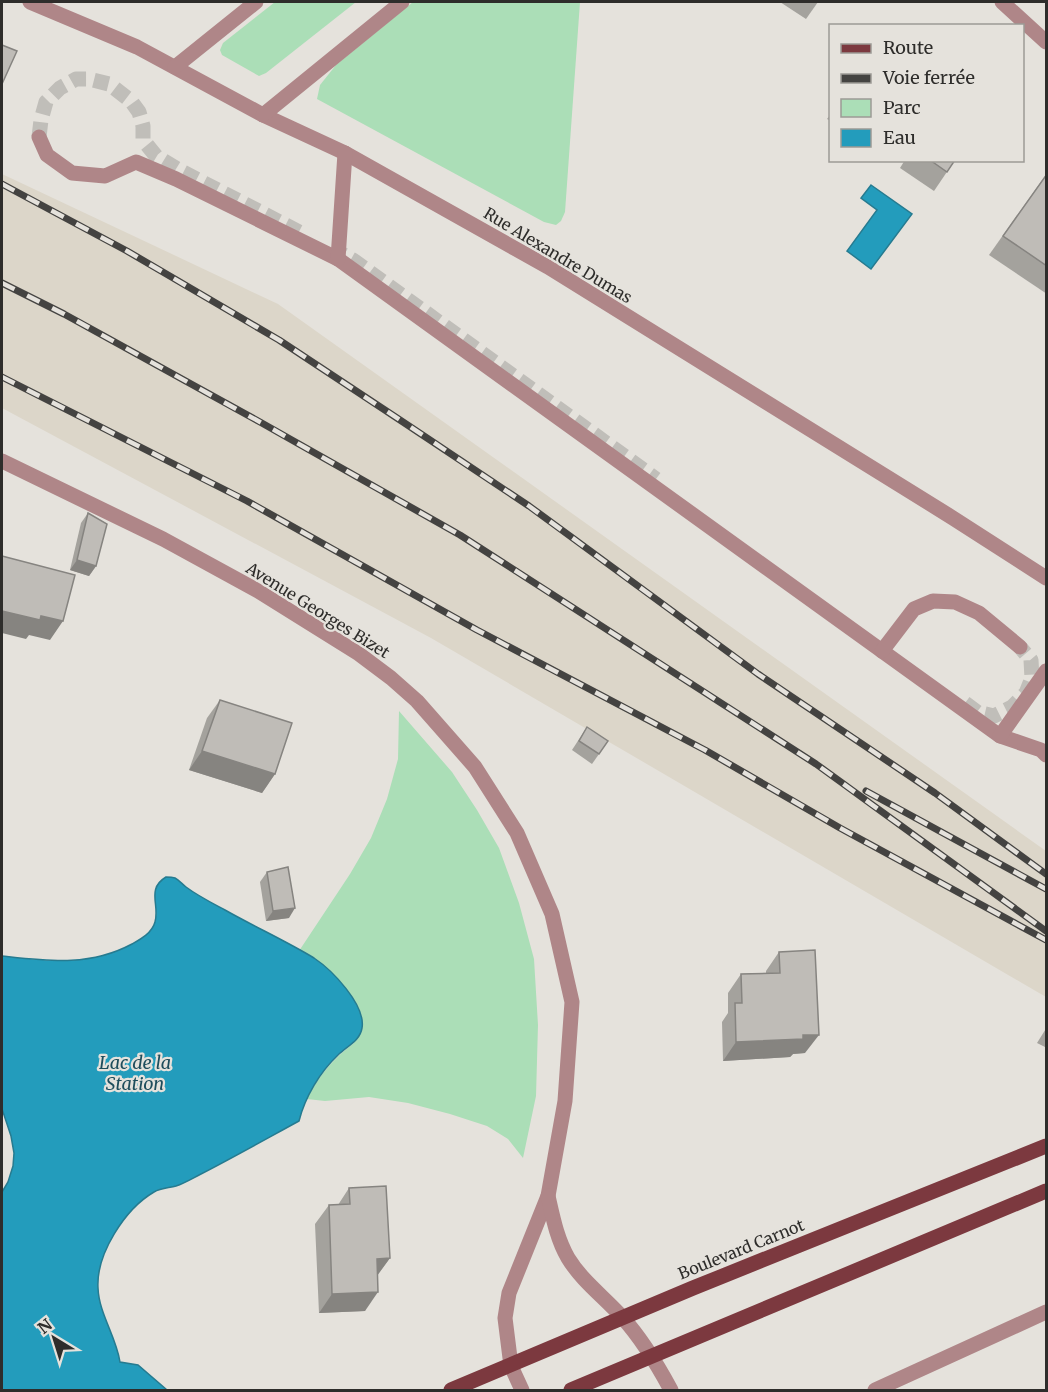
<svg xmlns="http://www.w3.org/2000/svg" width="1048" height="1392" viewBox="0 0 1048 1392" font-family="Merriweather,serif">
  <rect width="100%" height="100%" fill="#e5e2dc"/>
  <!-- built -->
  <polygon fill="#dcd6c9" points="2,174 278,304 1046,851 1046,997 431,638 2,408"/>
  <!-- green -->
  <g fill="#abdeb7">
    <polygon points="275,2 356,2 266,73 259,76 222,55 220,50 223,43"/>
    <polygon points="413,2 580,2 565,212 561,221 556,225 544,222 317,99 320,85 336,65"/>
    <path d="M399 711 452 772 477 810 499 848 519 903 534 959 538 1025 536 1096 523 1158 508 1139 487 1126 450 1114 408 1103 369 1097 325 1101 307 1099C318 1076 334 1058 354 1043L316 959 299 951 350 874 371 838 387 799 398 759Z"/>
  </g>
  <!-- water -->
  <g fill="#239cbc" stroke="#267b90" stroke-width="1.5">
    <polygon points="871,185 912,214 871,269 847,251 877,210 861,198"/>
    <path d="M166 877C169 877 172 877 175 878 179 880 182 884 186 887 198 896 212 903 225 910 255 927 286 941 314 958 332 970 366 1005 362 1028 360 1041 347 1046 338 1055 320 1072 305 1097 299 1121 266 1139 234 1157 201 1174 193 1178 185 1183 176 1186 169 1188 161 1188 154 1192 125 1209 96 1254 98 1288 99 1314 116 1336 120 1362L138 1365 167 1390H2V1192L8 1182 13 1166 14 1153 11 1136 2 1109V956C48 961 89 967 132 944 141 939 152 933 155 922 160 905 146 889 166 877Z"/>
  </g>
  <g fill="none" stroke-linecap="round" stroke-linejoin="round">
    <!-- minor-tunnel -->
    <g stroke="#c0beb9" stroke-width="15" stroke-dasharray="15 8" stroke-linecap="butt">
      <polyline points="39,137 41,120 46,102 60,88 76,79 89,79 109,84 131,101 139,112 143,126 143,140 156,156 179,170 305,235"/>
      <polyline points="331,248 353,260 656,479"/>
      <polyline points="965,703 977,712 994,716 1012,707 1026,693 1032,678 1031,660 1020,647"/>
    </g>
    <!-- minor -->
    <g stroke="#af8688" stroke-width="15">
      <polyline points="30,2 137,47 263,115 345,153 548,267 953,518 1046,578"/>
      <polyline points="1002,2 1046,42"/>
      <polyline points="175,67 256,2"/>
      <polyline points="263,115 402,2"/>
      <polyline points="39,137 47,155 72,173 105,176 136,162 176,179 338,259 1000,736 1041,750 1046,755"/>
      <polyline points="338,259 345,153"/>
      <polyline points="2,461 163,539 258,591 359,654 391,678 417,701 475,767 517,833 552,914 572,1002 565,1101 548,1196 509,1293 505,1318 511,1366 522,1390"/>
      <polyline points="882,651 914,609 933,601 955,602 979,613 1020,647"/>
      <polyline points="1000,736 1046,671"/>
      <path d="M548 1196C553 1218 557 1239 568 1258 582 1281 604 1297 622 1317 642 1339 657 1364 671 1390"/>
      <polyline points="875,1390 1046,1312"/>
    </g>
    <!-- major -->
    <g stroke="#7c393f" stroke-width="15">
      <polyline points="451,1390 693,1288 1046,1146"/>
      <polyline points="571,1390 1046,1191"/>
    </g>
    <defs>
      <g id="rail">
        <polyline points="2,184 127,251 279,340 403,422 529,506 758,674 935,793 1046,874"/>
        <polyline points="2,283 64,314 260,422 460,535 816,764 1046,931"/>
        <polyline points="2,377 247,501 477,630 705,750 840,828 1046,940"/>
        <polyline points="866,791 1046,889"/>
      </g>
    </defs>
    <!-- rail casing -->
    <use href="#rail" stroke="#444341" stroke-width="7"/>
    <!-- rail -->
    <use href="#rail" stroke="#e5e2dc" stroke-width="4.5" stroke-dasharray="14" stroke-linecap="butt"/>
  </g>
  <!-- wall -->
  <g fill="#a4a29d">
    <polygon points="780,2 818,2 806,19"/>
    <polygon points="831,114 831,121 827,119"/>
    <polygon points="905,160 955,160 934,191 900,168"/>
    <polygon points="1047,173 1047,294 989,255"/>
    <polygon points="88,513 96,566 89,576 70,570 81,523"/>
    <polygon points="220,700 275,774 262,793 189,770 207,718"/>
    <polygon points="587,727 599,754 592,764 572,750"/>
    <polygon points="267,872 289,918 266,921 260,882"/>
    <polygon points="779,952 805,1053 793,1054 790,1057 723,1061 722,1022 728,1013 728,993 741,974 766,973 766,971"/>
    <polygon points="1047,1027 1047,1048 1037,1043"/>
    <polygon points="349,1188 390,1258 377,1276 365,1311 319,1313 315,1224 329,1205 338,1205"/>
  </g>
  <!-- shaded-wall -->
  <g fill="#868480">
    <polygon points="77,560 96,566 89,576 70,570"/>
    <polygon points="2,611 41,616 63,621 50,640 29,635 26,639 2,633"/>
    <polygon points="202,751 275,774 262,793 189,770"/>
    <polygon points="295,908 289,918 266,921 273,911"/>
    <polygon points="803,1035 819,1035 805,1053 793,1054 790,1057 723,1061 736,1042"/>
    <polygon points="390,1258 376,1277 377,1259"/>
    <polygon points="378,1292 365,1311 319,1313 332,1294"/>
  </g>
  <!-- building -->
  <g fill="#bfbcb7" stroke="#868480" stroke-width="1.5">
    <polygon points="2,45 17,51 2,84"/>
    <polygon points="930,160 955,160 947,172"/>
    <polygon points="1047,174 1047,266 1003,236"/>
    <polygon points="88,513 107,524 96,566 77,560"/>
    <polygon points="2,556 75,575 63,621 41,616 40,620 2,611"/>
    <polygon points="220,700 292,723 275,774 202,751"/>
    <polygon points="587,727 608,741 599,754 579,741"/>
    <polygon points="288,867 295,908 273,911 267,872"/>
    <polygon points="815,950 819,1035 803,1035 803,1039 736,1042 735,1003 742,1003 741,974 780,973 779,952"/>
    <polygon points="386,1186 390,1258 377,1259 378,1292 332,1294 329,1205 350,1204 349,1188"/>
  </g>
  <g text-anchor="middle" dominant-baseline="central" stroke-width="4.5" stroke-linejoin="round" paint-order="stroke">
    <!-- street labels -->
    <g font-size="16" fill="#2e2d2b" stroke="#e5e2dc">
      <text transform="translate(558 255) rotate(31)">Rue Alexandre Dumas</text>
      <text transform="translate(318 610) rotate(32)">Avenue Georges Bizet</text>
      <text transform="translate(741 1249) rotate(-22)">Boulevard Carnot</text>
    </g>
    <!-- water labels -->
    <g font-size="18" font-style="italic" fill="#1e4d5c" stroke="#e5e2dc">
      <text x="135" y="1062">Lac de la<tspan x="135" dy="21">Station</tspan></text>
    </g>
  </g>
  <!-- border -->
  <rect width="1048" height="1392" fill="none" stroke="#2e2d2b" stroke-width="6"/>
  <!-- legend -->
  <rect x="829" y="24" width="195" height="138" fill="#e5e2dc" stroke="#9c9a95" stroke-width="1.5"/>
  <rect x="841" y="44" width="30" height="9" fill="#7c393f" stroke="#9c9a95" stroke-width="1.5"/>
  <text x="883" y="54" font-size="18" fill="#2e2d2b">Route</text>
  <rect x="841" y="74" width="30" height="9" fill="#444341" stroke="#9c9a95" stroke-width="1.5"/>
  <text x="883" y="84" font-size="18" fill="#2e2d2b">Voie ferrée</text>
  <rect x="841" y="99" width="30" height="18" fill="#abdeb7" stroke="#9c9a95" stroke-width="1.5"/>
  <text x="883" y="114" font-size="18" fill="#2e2d2b">Parc</text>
  <rect x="841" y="129" width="30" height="18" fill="#239cbc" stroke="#9c9a95" stroke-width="1.5"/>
  <text x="883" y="144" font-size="18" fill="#2e2d2b">Eau</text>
  <!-- north arrow -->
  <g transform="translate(54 1338) rotate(322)" stroke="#e5e2dc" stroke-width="4.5" paint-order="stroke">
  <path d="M0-4.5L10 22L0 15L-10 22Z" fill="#2e2d2b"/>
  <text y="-9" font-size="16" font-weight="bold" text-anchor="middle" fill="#2e2d2b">N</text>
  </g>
</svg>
